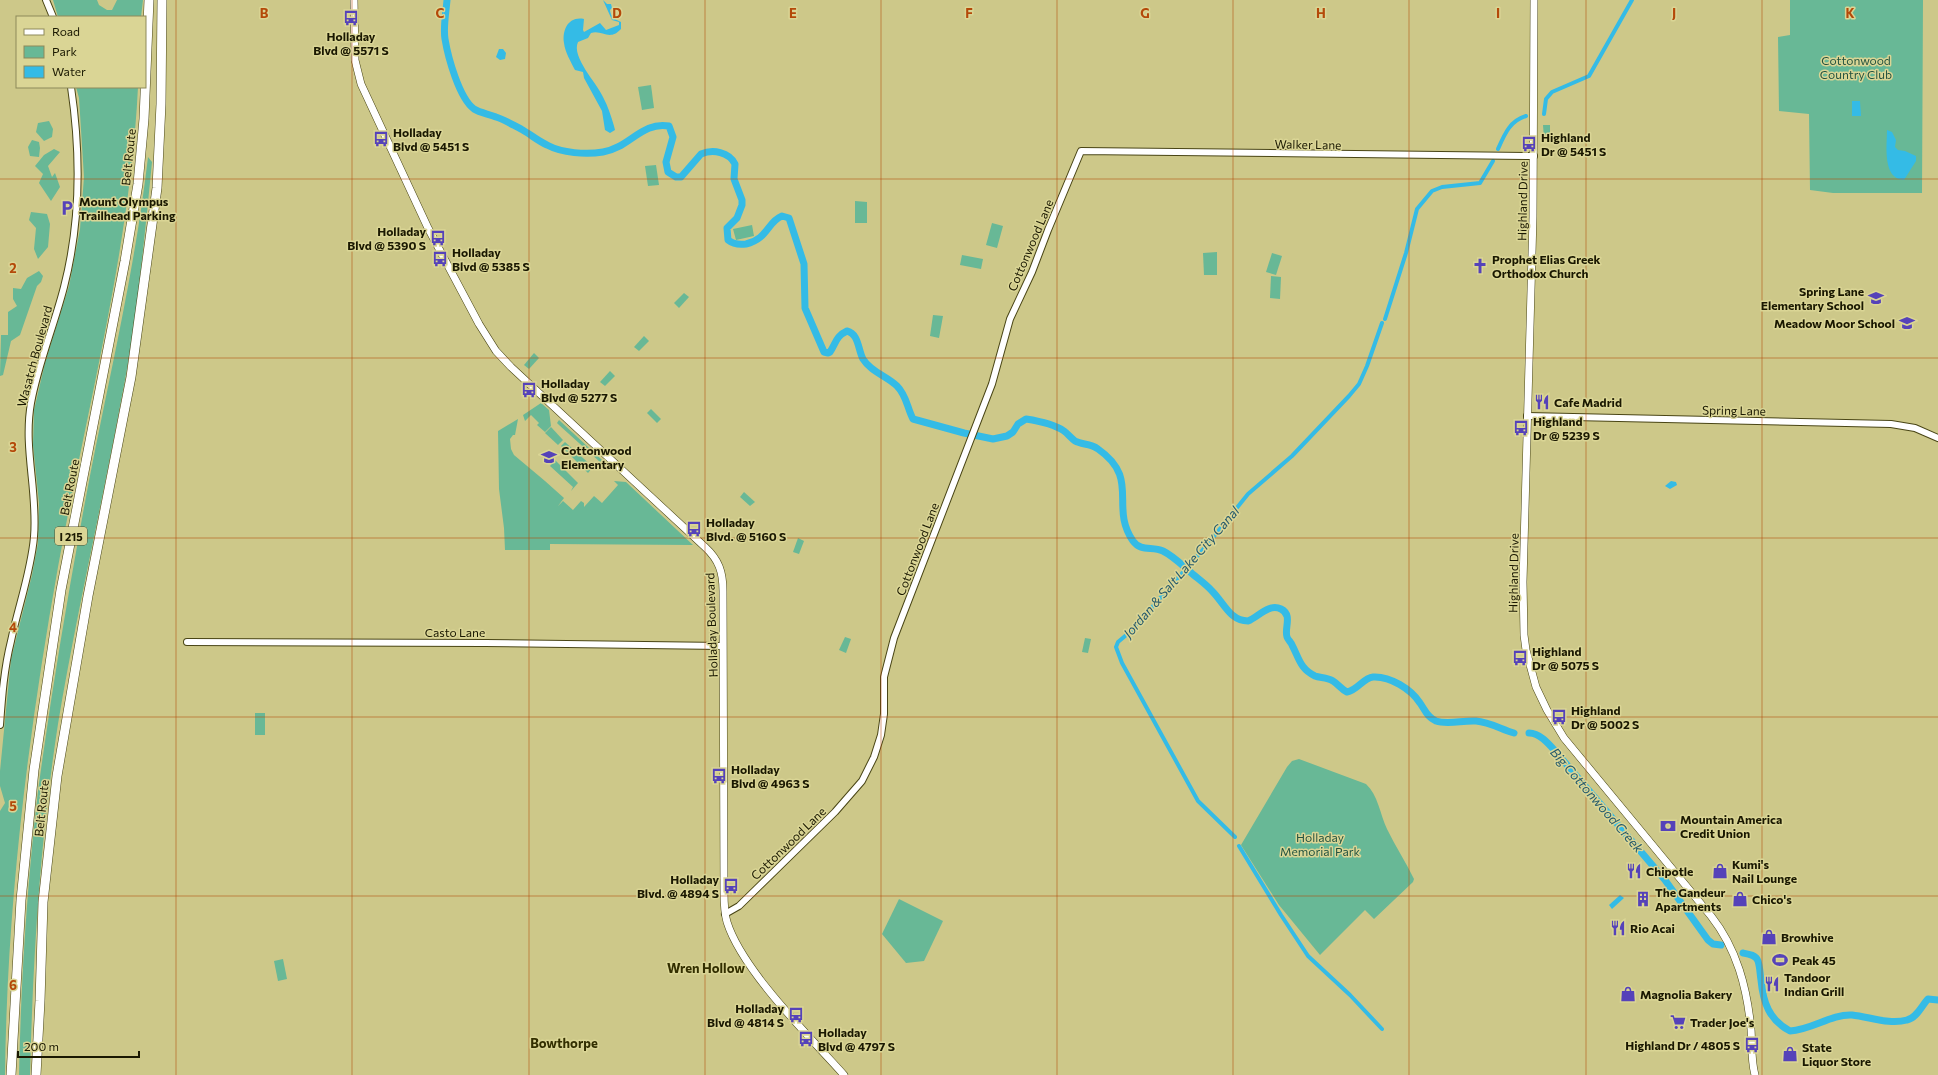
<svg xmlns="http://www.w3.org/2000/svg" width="1938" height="1075" viewBox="0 0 1938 1075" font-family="Commissioner,sans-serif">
  <rect width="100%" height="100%" fill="#cdc889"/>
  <!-- green -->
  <g fill="#68b896">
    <polygon points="53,0 97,0 99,5 107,10 112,10 117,0 143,0 141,17 58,17"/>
    <polygon points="1790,0 1923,0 1922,193 1833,193 1810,190 1809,114 1779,111 1778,37 1790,35"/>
    <polygon points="651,85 654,108 642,110 638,87"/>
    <path d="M76 87H138C130 249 87 407 58 567 28 734 7 904 5 1075H0V811L5 803 0 786V771L11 659 32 575 38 543 39 503 33 445 34 410 45 363 69 286 80 229 84 177 79 98Z"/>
    <polygon points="49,121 53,129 52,137 44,141 36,132 38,123"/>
    <polygon points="1543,125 1550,125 1550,139 1544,139"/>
    <polygon points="32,140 39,142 40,148 39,157 30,156 28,147"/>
    <polygon points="54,149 60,152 48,166 52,177 55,173 60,187 51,201 39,183 43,174 35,166 44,155"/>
    <path d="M148 157 152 162C144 242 137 322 121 401 101 509 76 616 58 724 40 840 33 957 30 1075H19C21 980 27 885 38 791 50 702 65 612 81 524 103 401 134 280 148 157Z"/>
    <polygon points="656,165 659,185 648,186 645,166"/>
    <polygon points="855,201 867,202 867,223 855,223"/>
    <polygon points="31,212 47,214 50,224 48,247 38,259 34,249 36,228 29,220"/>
    <polygon points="992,223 1003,226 997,248 986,245"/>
    <polygon points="752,225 754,236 736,240 733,229"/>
    <polygon points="1217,252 1217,275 1204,275 1203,253"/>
    <polygon points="1272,253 1282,256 1276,275 1266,272"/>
    <polygon points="962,255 983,259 981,269 960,265"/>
    <polygon points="39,271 43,276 41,282 37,286 20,335 11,341 3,375 0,376 1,335 8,335 8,312 17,306 13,299 13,288 21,289 27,278"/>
    <polygon points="1271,276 1281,277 1280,299 1270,298"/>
    <polygon points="684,293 689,297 679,308 674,303"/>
    <polygon points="933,315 943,316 939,338 930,336"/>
    <polygon points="644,336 649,341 639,351 634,347"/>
    <polygon points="534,353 539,358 529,369 524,365"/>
    <polygon points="610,371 615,376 605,386 600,382"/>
    <polygon points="541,403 549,410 551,426 545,432 537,425 539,423 531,415 525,421 523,415"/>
    <polygon points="651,409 661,419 657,423 647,413"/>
    <polygon points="518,419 515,435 513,435 510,439 511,449 514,455 545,481 537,489 545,481 564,498 558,506 563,501 573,510 581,501 584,503 584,507 594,496 602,503 618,485 614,481 626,482 693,545 550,544 550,550 505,550 504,528 499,489 498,431"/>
    <polygon points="559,420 602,460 600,462 559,425 557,423"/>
    <polygon points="551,427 563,440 558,445 545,433"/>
    <polygon points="565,442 593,467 588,473 561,446"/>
    <polygon points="555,460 578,483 571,491 573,487 550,466"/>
    <polygon points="744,492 755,502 750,506 740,497"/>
    <polygon points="798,538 804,541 799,554 793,552"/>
    <polygon points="845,637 851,639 846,653 839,650"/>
    <polygon points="1085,638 1091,639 1088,653 1082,652"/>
    <rect x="255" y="713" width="10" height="22"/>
    <path d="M1299 759 1366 784C1378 795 1380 814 1387 829 1395 846 1406 862 1414 879L1413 882 1374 919 1365 910 1320 955 1279 905 1241 845 1287 767 1292 761Z"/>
    <polygon points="899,899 943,921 924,961 906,963 882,934"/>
    <polygon points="283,959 287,979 278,981 274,961"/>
  </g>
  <!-- water -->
  <g fill="#34bbe6">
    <path d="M603 0 607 4H611L612 8 610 10C611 18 615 19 621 22V29C609 42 602 29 591 33L588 38 578 42C571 57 597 83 603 97 608 106 611 116 614 126L615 130 610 133 605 130 602 111 584 78 583 72 575 70C571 62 565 52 564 43 562 29 569 16 584 19L583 30 584 32 600 23 606 30 619 25V22L612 20Z"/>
    <polygon points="499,49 503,49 506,53 505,59 500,60 496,57"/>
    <polygon points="1852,101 1860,101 1861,116 1852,116"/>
    <path d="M1887 130 1892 132 1896 140 1895 147 1898 150 1905 151 1916 156V161L1904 180C1882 179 1887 145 1887 130Z"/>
    <polygon points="1671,481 1676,482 1677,485 1670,489 1665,486"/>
    <polygon points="1620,895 1624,898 1612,909 1609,905"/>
  </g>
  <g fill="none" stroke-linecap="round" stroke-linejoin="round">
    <!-- canal -->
    <g stroke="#34bbe6" stroke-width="4">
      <polyline points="1544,114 1546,99 1552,92 1589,76 1632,0"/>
      <path d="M1498 149C1505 133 1510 121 1526 116"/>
      <polyline points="1385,319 1406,253 1417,209 1432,191 1442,187 1480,183 1493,161"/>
      <polyline points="1235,837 1198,801 1122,663 1116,647 1118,642 1131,631 1207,545 1248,494 1292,456 1349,396 1359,384 1367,366 1382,323"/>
      <polyline points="1239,846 1281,915 1308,956 1350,995 1382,1029"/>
    </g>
    <!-- river -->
    <g stroke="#34bbe6" stroke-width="7">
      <path d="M447 0C446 13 443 27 445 39 448 57 459 98 474 109 480 113 489 114 496 117 505 120 513 125 521 129 530 134 538 141 547 145 562 153 586 155 603 152 629 148 642 121 669 126L673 137 666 162 668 172 676 177H681L701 154C713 149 729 152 735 164L734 179 742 200V205L737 218 727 228 728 240C733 244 739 245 746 244 768 239 767 222 782 216L789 218 804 264 805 308 824 352 828 353 830 352C836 343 836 336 847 331 859 334 858 350 863 359 871 372 887 376 897 386 907 396 907 408 913 419L964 433 993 439 1007 436 1013 432 1018 424 1026 419C1039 421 1054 424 1064 431 1068 434 1071 438 1075 441 1082 445 1090 443 1098 449 1141 479 1109 506 1133 541 1141 552 1152 546 1163 551 1173 556 1181 564 1189 571 1197 578 1206 584 1212 591 1224 603 1230 621 1248 621 1258 617 1269 603 1281 609 1293 615 1284 628 1287 637 1288 640 1291 642 1292 645 1299 658 1300 669 1315 676 1320 678 1327 677 1333 681 1338 684 1341 689 1347 692 1358 690 1363 678 1373 677 1390 676 1411 689 1420 703 1425 710 1427 717 1436 721 1448 725 1463 720 1476 721 1489 722 1501 729 1514 733"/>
      <path d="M1529 733C1540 733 1549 744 1556 752L1665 880 1708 940 1713 944 1721 945"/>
      <path d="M1743 953C1749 954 1756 955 1758 961 1760 967 1760 974 1761 980 1763 1002 1769 1020 1790 1031 1812 1030 1831 1014 1852 1015 1870 1017 1890 1025 1907 1020 1917 1018 1922 1005 1928 999L1938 1000"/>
    </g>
    <defs>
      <g id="tertiary">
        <polyline points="46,0 53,17"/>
        <polyline points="1527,416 1891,424 1915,428 1938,438"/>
        <polyline points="187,642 485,643 723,646"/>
        <path d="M0 725C2 697 4 669 11 641 18 607 31 572 34 537 38 492 23 448 31 403 38 364 54 326 64 287 81 221 81 155 71 87"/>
        <polyline points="725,914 739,906 835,812 862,781 874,757 881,735 884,714 884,677 894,638 992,384 1010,319 1032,272 1048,230 1081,151 1534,156"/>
      </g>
      <g id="secondary">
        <path d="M354 0 355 60 361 84 428 228 479 324 496 351 511 367 705 547C719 560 723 572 723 591L724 891C724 902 724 912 727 922 742 970 809 1036 844 1075"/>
        <path d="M1534 0 1533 217 1523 582 1524 635 1526 650 1536 687 1547 710 1564 738 1711 916C1737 949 1747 988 1751 1029 1752 1043 1751 1061 1755 1075"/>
      </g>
      <g id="motorway">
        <polyline points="11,1075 21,900 34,770 61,590 125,261 138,184 144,119 149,0"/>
        <polyline points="36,1075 40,1001 43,902 57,776 88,596 131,377 157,188 161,104 162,0"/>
      </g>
    </defs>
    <!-- tertiary casing -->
    <use href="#tertiary" stroke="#494515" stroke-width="8"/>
    <!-- secondary casing -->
    <use href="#secondary" stroke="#494515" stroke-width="8"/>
    <!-- motorway casing -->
    <use href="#motorway" stroke="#494515" stroke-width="10"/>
    <!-- tertiary -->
    <use href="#tertiary" stroke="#fff" stroke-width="6"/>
    <!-- secondary -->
    <use href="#secondary" stroke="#fff" stroke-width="7"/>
    <!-- motorway -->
    <use href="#motorway" stroke="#fff" stroke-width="9"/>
  </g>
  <!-- grid -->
  <path fill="none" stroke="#b44909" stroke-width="1" stroke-opacity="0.55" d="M176 0V1075M352 0V1075M529 0V1075M705 0V1075M881 0V1075M1057 0V1075M1233 0V1075M1409 0V1075M1586 0V1075M1762 0V1075M0 179H1938M0 358H1938M0 538H1938M0 717H1938M0 896H1938"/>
  <!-- icons -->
  <defs>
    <symbol id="bus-bare" viewBox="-9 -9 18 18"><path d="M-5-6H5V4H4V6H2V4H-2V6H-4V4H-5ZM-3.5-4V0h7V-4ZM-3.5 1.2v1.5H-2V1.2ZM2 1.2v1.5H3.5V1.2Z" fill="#5542b9" stroke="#dad595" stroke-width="2.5" paint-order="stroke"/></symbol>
    <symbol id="parking-bare" viewBox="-9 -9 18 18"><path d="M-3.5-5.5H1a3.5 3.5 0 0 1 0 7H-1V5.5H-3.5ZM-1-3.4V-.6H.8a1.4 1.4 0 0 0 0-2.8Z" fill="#5542b9" stroke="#dad595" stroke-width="2.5" paint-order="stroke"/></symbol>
    <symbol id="church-bare" viewBox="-9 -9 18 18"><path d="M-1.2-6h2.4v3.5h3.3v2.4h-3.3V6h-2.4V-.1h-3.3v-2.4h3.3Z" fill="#5542b9" stroke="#dad595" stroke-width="2.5" paint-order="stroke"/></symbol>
    <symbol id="school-bare" viewBox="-9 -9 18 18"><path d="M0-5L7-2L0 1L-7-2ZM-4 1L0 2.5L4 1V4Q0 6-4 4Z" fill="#5542b9" stroke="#dad595" stroke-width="2.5" paint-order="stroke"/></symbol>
    <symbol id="restaurant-bare" viewBox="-9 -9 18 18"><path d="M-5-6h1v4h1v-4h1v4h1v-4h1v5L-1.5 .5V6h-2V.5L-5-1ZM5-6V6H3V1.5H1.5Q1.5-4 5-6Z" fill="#5542b9" stroke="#dad595" stroke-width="2.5" paint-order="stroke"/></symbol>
    <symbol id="bank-bare" viewBox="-9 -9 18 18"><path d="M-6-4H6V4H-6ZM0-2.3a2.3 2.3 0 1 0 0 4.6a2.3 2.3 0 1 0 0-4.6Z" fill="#5542b9" stroke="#dad595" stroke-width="2.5" paint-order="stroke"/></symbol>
    <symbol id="shop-bare" viewBox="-9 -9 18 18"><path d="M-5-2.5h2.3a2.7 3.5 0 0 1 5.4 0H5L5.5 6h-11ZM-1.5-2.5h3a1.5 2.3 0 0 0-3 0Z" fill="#5542b9" stroke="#dad595" stroke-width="2.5" paint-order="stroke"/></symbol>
    <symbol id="building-bare" viewBox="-9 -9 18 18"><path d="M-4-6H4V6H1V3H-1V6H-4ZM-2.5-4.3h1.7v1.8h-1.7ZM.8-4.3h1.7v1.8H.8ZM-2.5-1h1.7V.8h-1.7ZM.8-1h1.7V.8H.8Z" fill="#5542b9" stroke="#dad595" stroke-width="2.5" paint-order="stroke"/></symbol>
    <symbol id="stadium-bare" viewBox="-9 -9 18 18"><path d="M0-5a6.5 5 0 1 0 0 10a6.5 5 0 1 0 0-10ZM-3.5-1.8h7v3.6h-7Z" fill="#5542b9" stroke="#dad595" stroke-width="2.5" paint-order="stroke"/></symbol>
    <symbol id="supermarket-bare" viewBox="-9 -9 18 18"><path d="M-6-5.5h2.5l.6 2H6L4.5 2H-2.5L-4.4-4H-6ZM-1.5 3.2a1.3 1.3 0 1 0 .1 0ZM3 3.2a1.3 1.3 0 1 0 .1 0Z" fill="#5542b9" stroke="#dad595" stroke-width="2.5" paint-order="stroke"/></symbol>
  </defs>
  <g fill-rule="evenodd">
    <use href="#bus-bare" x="340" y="7" width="22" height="22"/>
    <use href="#bus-bare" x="370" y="128" width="22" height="22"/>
    <use href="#bus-bare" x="1518" y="133" width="22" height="22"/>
    <use href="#parking-bare" x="56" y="197" width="22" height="22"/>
    <use href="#bus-bare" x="427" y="227" width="22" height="22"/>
    <use href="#bus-bare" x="429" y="248" width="22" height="22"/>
    <use href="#church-bare" x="1469" y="255" width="22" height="22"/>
    <use href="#school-bare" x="1865" y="287" width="22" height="22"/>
    <use href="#school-bare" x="1896" y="312" width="22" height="22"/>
    <use href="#bus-bare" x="518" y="379" width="22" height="22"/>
    <use href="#restaurant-bare" x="1531" y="391" width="22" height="22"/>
    <use href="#bus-bare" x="1510" y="417" width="22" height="22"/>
    <use href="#school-bare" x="538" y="446" width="22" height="22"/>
    <use href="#bus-bare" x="683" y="518" width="22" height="22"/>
    <use href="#bus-bare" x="1509" y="647" width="22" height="22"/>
    <use href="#bus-bare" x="1548" y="706" width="22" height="22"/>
    <use href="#bus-bare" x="708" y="765" width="22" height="22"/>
    <use href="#bank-bare" x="1657" y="815" width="22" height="22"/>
    <use href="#restaurant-bare" x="1623" y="860" width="22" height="22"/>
    <use href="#shop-bare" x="1709" y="860" width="22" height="22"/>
    <use href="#bus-bare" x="720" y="875" width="22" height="22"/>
    <use href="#building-bare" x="1632" y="888" width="22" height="22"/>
    <use href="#shop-bare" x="1729" y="888" width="22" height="22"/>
    <use href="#restaurant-bare" x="1607" y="917" width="22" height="22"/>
    <use href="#shop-bare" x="1758" y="926" width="22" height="22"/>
    <use href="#stadium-bare" x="1769" y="949" width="22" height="22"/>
    <use href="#restaurant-bare" x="1761" y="973" width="22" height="22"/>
    <use href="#shop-bare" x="1617" y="983" width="22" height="22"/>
    <use href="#bus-bare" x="785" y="1004" width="22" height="22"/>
    <use href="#supermarket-bare" x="1667" y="1011" width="22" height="22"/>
    <use href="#bus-bare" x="795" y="1028" width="22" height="22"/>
    <use href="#bus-bare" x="1741" y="1034" width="22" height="22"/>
    <use href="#shop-bare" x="1779" y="1043" width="22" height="22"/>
  </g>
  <g text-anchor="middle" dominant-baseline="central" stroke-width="3" stroke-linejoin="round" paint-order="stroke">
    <!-- shield labels -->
    <rect fill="#dad595" stroke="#54512d" stroke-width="1" x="55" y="527" width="32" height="18" rx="3"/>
    <g font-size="11" font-weight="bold" fill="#1a1801">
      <text x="71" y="536">I 215</text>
    </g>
    <!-- poi labels -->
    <g font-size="12" font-weight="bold" fill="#1a1801" stroke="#dad595" text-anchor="start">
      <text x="351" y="36" text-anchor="middle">Holladay<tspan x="351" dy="14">Blvd @ 5571 S</tspan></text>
      <text x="393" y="132">Holladay<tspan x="393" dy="14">Blvd @ 5451 S</tspan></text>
      <text x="1541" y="137">Highland<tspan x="1541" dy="14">Dr @ 5451 S</tspan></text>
      <text x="79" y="201">Mount Olympus<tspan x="79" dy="14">Trailhead Parking</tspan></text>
      <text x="426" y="231" text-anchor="end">Holladay<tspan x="426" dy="14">Blvd @ 5390 S</tspan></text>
      <text x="452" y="252">Holladay<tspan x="452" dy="14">Blvd @ 5385 S</tspan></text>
      <text x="1492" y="259">Prophet Elias Greek<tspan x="1492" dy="14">Orthodox Church</tspan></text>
      <text x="1864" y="291" text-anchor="end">Spring Lane<tspan x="1864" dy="14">Elementary School</tspan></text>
      <text x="1895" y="323" text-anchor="end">Meadow Moor School</text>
      <text x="541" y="383">Holladay<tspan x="541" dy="14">Blvd @ 5277 S</tspan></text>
      <text x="1554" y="402">Cafe Madrid</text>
      <text x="1533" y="421">Highland<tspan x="1533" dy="14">Dr @ 5239 S</tspan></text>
      <text x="561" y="450">Cottonwood<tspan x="561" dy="14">Elementary</tspan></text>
      <text x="706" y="522">Holladay<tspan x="706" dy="14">Blvd. @ 5160 S</tspan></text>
      <text x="1532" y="651">Highland<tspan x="1532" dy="14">Dr @ 5075 S</tspan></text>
      <text x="1571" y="710">Highland<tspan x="1571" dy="14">Dr @ 5002 S</tspan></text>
      <text x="731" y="769">Holladay<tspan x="731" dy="14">Blvd @ 4963 S</tspan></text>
      <text x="1680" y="819">Mountain America<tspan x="1680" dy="14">Credit Union</tspan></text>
      <text x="1732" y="864">Kumi's<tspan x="1732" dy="14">Nail Lounge</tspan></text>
      <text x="1646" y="871">Chipotle</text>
      <text x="719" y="879" text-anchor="end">Holladay<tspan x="719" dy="14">Blvd. @ 4894 S</tspan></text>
      <text x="1655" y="892">The Gandeur<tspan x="1655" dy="14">Apartments</tspan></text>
      <text x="1752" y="899">Chico's</text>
      <text x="1630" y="928">Rio Acai</text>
      <text x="1781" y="937">Browhive</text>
      <text x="1792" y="960">Peak 45</text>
      <text x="1784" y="977">Tandoor<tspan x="1784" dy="14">Indian Grill</tspan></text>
      <text x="1640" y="994">Magnolia Bakery</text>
      <text x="784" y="1008" text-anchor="end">Holladay<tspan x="784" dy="14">Blvd @ 4814 S</tspan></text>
      <text x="1690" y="1022">Trader Joe's</text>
      <text x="818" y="1032">Holladay<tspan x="818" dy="14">Blvd @ 4797 S</tspan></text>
      <text x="1740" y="1045" text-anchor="end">Highland Dr / 4805 S</text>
      <text x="1802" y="1047">State<tspan x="1802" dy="14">Liquor Store</tspan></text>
    </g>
    <!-- park labels -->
    <g font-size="12" fill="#22523f" stroke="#dad595">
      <text x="1856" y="60">Cottonwood<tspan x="1856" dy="14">Country Club</tspan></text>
      <text x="1320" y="837">Holladay<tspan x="1320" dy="14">Memorial Park</tspan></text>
    </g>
    <!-- street labels -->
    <g font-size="12" fill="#1a1801" stroke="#dad595">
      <text transform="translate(1308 144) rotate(1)">Walker Lane</text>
      <text transform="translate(128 157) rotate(-84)">Belt Route</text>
      <text transform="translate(1522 201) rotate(-89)">Highland Drive</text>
      <text transform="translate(1030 245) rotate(-67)">Cottonwood Lane</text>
      <text transform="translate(34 356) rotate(-75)">Wasatch Boulevard</text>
      <text transform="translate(1734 410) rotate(1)">Spring Lane</text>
      <text transform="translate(69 487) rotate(-79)">Belt Route</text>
      <text transform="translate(917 549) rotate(-69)">Cottonwood Lane</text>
      <text transform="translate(1513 573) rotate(-89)">Highland Drive</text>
      <text transform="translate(711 625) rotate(-92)">Holladay Boulevard</text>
      <text x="455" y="632">Casto Lane</text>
      <text transform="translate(41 808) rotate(-84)">Belt Route</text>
      <text transform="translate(788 843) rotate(-44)">Cottonwood Lane</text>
    </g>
    <!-- water labels -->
    <g font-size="13" font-style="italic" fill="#24596b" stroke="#dad595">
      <text transform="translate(1181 572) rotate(-49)">Jordan &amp; Salt Lake City Canal</text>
      <text transform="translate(1597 800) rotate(49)">Big Cottonwood Creek</text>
    </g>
    <!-- neighbourhood labels -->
    <g font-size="13" font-weight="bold" fill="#332f00" stroke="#dad595">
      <text x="706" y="968">Wren Hollow</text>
      <text x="564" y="1043">Bowthorpe</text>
    </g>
  </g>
  <g font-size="13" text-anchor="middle" font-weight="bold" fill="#b44909" stroke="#dad595" stroke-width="3" stroke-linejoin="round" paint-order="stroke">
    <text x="264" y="18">B</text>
    <text x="440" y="18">C</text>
    <text x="617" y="18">D</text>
    <text x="793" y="18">E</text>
    <text x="969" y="18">F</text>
    <text x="1145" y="18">G</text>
    <text x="1321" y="18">H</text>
    <text x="1498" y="18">I</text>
    <text x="1674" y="18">J</text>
    <text x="1850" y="18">K</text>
    <text x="13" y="273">2</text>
    <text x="13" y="452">3</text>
    <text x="13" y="632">4</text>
    <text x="13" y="811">5</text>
    <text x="13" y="990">6</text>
  </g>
  <!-- legend -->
  <rect x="16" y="16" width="130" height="72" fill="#dad595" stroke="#8d895a"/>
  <rect x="24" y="29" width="20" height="6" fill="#ffffff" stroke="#8d895a"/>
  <text x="52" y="36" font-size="12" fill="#1a1801">Road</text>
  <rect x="24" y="46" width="20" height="12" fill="#68b896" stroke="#8d895a"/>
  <text x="52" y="56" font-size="12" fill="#1a1801">Park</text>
  <rect x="24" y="66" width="20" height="12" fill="#34bbe6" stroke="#8d895a"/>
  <text x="52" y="76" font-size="12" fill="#1a1801">Water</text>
  <!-- scale -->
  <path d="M18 1051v6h121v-6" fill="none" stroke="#1a1801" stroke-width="2"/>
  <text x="24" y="1051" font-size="12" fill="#1a1801" stroke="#dad595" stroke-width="3" paint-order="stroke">200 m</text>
</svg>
